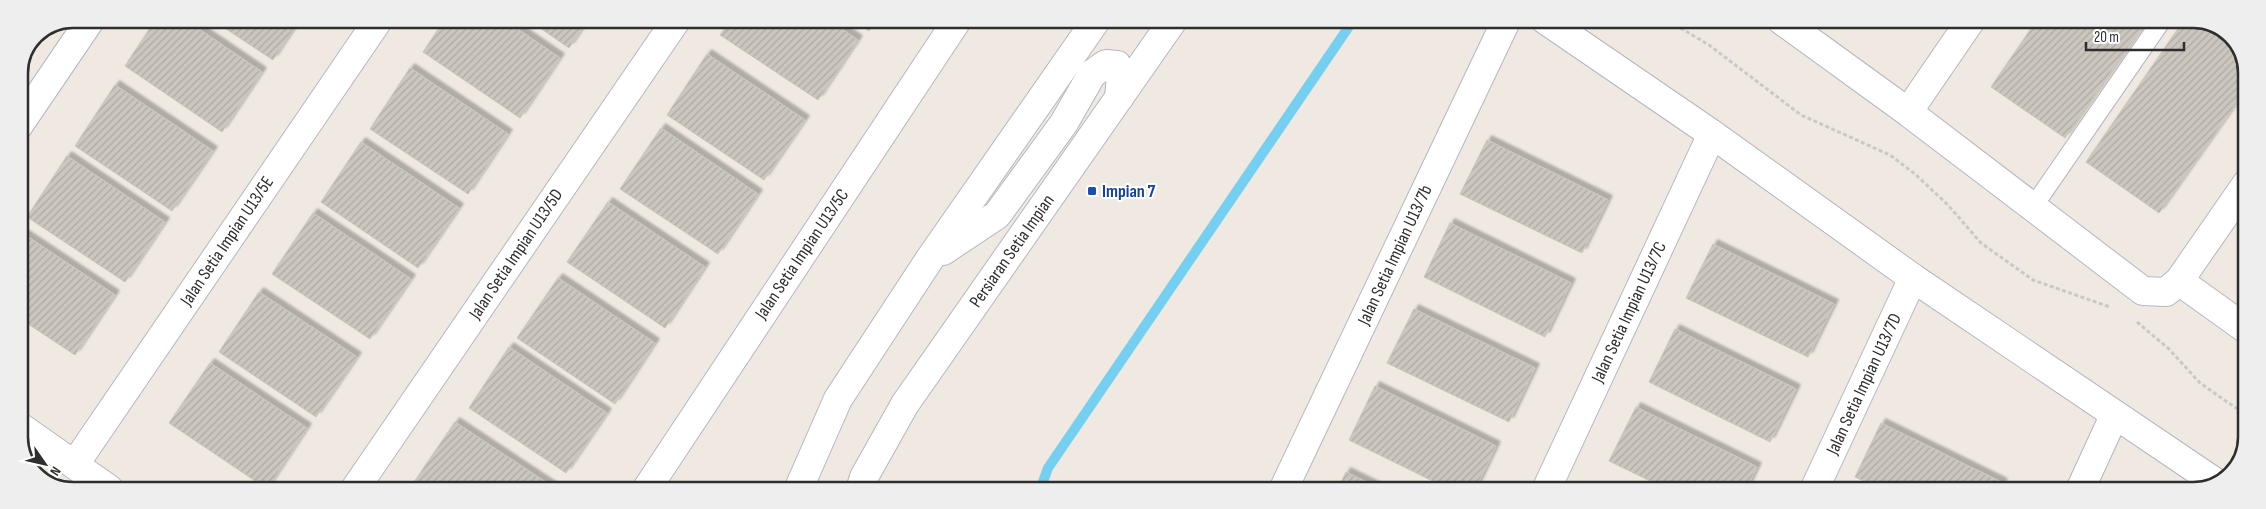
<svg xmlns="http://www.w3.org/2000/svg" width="2266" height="509" viewBox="0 0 2266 509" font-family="'Sofia Sans Condensed',sans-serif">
  <defs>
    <pattern id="building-hatch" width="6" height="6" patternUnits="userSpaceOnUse" patternTransform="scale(1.25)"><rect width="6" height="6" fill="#cbc7bf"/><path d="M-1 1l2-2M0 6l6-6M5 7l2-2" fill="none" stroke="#afaba4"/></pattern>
    <filter id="shadow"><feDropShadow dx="4.5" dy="-4.5" stdDeviation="1" flood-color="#0004"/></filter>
  </defs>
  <rect width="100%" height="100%" fill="#efe9e1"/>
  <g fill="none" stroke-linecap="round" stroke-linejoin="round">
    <!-- stream -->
    <polyline stroke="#75cff0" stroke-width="10" points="1040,490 1048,468 1354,19"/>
  </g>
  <!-- building -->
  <g fill="url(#building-hatch)" stroke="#cbc5ba" filter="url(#shadow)">
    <polygon points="156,19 184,19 262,72 222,132 125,66"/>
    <polygon points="211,19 300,19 273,60"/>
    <polygon points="445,19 503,19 560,58 520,118 423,52"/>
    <polygon points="527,19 588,19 569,48"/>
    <polygon points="731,19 827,19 858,40 818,100 720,35"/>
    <polygon points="852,19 877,19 869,31"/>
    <polygon points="1890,20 1908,20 1903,28"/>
    <polygon points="2037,20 2147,20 2065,138 1991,87"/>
    <polygon points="2184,20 2203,20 2234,37 2247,66 2247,88 2159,213 2086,162"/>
    <polygon points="707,54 805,120 764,180 667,115"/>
    <polygon points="410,68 508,134 468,194 370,129"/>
    <polygon points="115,85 213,151 172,211 75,146"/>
    <polygon points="661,128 758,194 718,254 620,189"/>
    <polygon points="1487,140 1608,200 1582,253 1460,194"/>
    <polygon points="361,142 459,208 418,268 321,202"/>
    <polygon points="67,156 165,222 125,282 27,217"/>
    <polygon points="608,202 705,267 665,328 567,262"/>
    <polygon points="313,213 411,279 370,339 272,274"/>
    <polygon points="1450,223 1571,283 1545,337 1424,277"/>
    <polygon points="19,231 115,295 75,355 19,318"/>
    <polygon points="1713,244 1834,304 1808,357 1686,298"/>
    <polygon points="558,278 655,343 615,404 517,338"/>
    <polygon points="259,292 357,357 316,417 219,352"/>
    <polygon points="1414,309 1535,368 1509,422 1387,363"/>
    <polygon points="1675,329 1796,389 1770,442 1649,382"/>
    <polygon points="509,347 607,413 566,473 469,408"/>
    <polygon points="210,363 307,428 267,489 169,423"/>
    <polygon points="1375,386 1496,446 1475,490 1451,490 1349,440"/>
    <polygon points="1636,407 1757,467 1746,490 1669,490 1609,461"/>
    <polygon points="455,422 553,487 551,489 426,489 414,482"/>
    <polygon points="1881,423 2003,483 1999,490 1883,490 1855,477"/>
    <polygon points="1346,472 1383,490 1337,490"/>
  </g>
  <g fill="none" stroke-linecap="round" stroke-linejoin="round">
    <defs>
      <polyline id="service" points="2033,207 2162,20"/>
      <g id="minor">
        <polyline points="1544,19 1712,134 1913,278 2215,482"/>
        <polyline points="1781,20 1908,112 2143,291 2166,292 2179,281 2246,329"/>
        <polyline points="1908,112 1971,20"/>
        <polyline points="19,125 91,19"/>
        <polyline points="2179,281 2247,183"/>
        <polyline points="19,426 109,489"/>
        <polyline points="75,464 379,19"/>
        <polyline points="355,489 677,19"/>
        <polyline points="646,490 958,19"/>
        <polyline points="1283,490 1507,19"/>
        <polyline points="1546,490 1712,134"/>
        <polyline points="1814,490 1913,278"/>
        <polyline points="2080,490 2114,416"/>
      </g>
      <g id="tertiary">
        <polyline points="943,251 997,215 1064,123 1092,74 1106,64 1117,65 1121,75 1119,98"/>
        <polyline points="798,490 838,399 929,260 1097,19"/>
        <polyline points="860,490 864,477 905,404 1174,19"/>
      </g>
    </defs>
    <!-- service casing -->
    <use href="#service" stroke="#b4b7c1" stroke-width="20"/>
    <!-- minor casing -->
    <use href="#minor" stroke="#b4b7c1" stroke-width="30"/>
    <!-- tertiary casing -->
    <use href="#tertiary" stroke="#b4b7c1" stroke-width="30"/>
    <!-- path -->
    <g stroke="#c9c9c9" stroke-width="3" stroke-dasharray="4 2.5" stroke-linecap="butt">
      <polyline points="1672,19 1674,24 1709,45 1801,115 1890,155 1915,174 1948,205 1981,243 2033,280 2110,307"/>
      <polyline points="2137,322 2169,349 2200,383 2246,415"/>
    </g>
    <!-- service -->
    <use href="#service" stroke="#fff" stroke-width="18"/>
    <!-- minor -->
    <use href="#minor" stroke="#fff" stroke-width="28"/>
    <!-- tertiary -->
    <use href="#tertiary" stroke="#fff" stroke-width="28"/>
  </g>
  <!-- markers -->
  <rect fill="#1a4fb4" stroke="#fff" stroke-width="2" x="1087" y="186" width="10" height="10" rx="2.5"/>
  <g text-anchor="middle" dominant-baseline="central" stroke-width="4" stroke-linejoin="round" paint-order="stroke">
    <!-- transit labels -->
    <g font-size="18" font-weight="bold" fill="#164399" stroke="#fff" text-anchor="start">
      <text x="1102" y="191">Impian 7</text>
    </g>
    <!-- street labels -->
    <g font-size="18" fill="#2e2e2e" stroke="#fff">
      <text transform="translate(227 241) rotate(-56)">Jalan Setia Impian U13/5E</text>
      <text transform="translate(1012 251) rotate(-55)">Persiaran Setia Impian</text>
      <text transform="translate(516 254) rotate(-56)">Jalan Setia Impian U13/5D</text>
      <text transform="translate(802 254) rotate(-56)">Jalan Setia Impian U13/5C</text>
      <text transform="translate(1395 255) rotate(-65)">Jalan Setia Impian U13/7b</text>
      <text transform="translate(1629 312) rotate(-65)">Jalan Setia Impian U13/7C</text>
      <text transform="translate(1864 384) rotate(-65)">Jalan Setia Impian U13/7D</text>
    </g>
  </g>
  <!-- crop -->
  <path d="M0 0H2266V509H0ZM73 28H2193A45 45 0 0 1 2238 73V437A45 45 0 0 1 2193 482H73A45 45 0 0 1 28 437V73A45 45 0 0 1 73 28Z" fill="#eee" fill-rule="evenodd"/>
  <path fill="none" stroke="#2e2e2e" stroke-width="2.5" d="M73 28H2193A45 45 0 0 1 2238 73V437A45 45 0 0 1 2193 482H73A45 45 0 0 1 28 437V73A45 45 0 0 1 73 28Z"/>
  <!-- north arrow -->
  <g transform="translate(45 464) rotate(124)" stroke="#ffffff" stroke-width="4" paint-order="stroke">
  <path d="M0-4L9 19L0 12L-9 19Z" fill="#2e2e2e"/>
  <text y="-8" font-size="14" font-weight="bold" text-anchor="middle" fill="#2e2e2e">N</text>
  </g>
  <!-- scale -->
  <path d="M2086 42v8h98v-8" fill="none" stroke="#2e2e2e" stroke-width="2.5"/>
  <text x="2094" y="42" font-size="15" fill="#2e2e2e" stroke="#ffffff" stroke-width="4" paint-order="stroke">20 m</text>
</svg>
